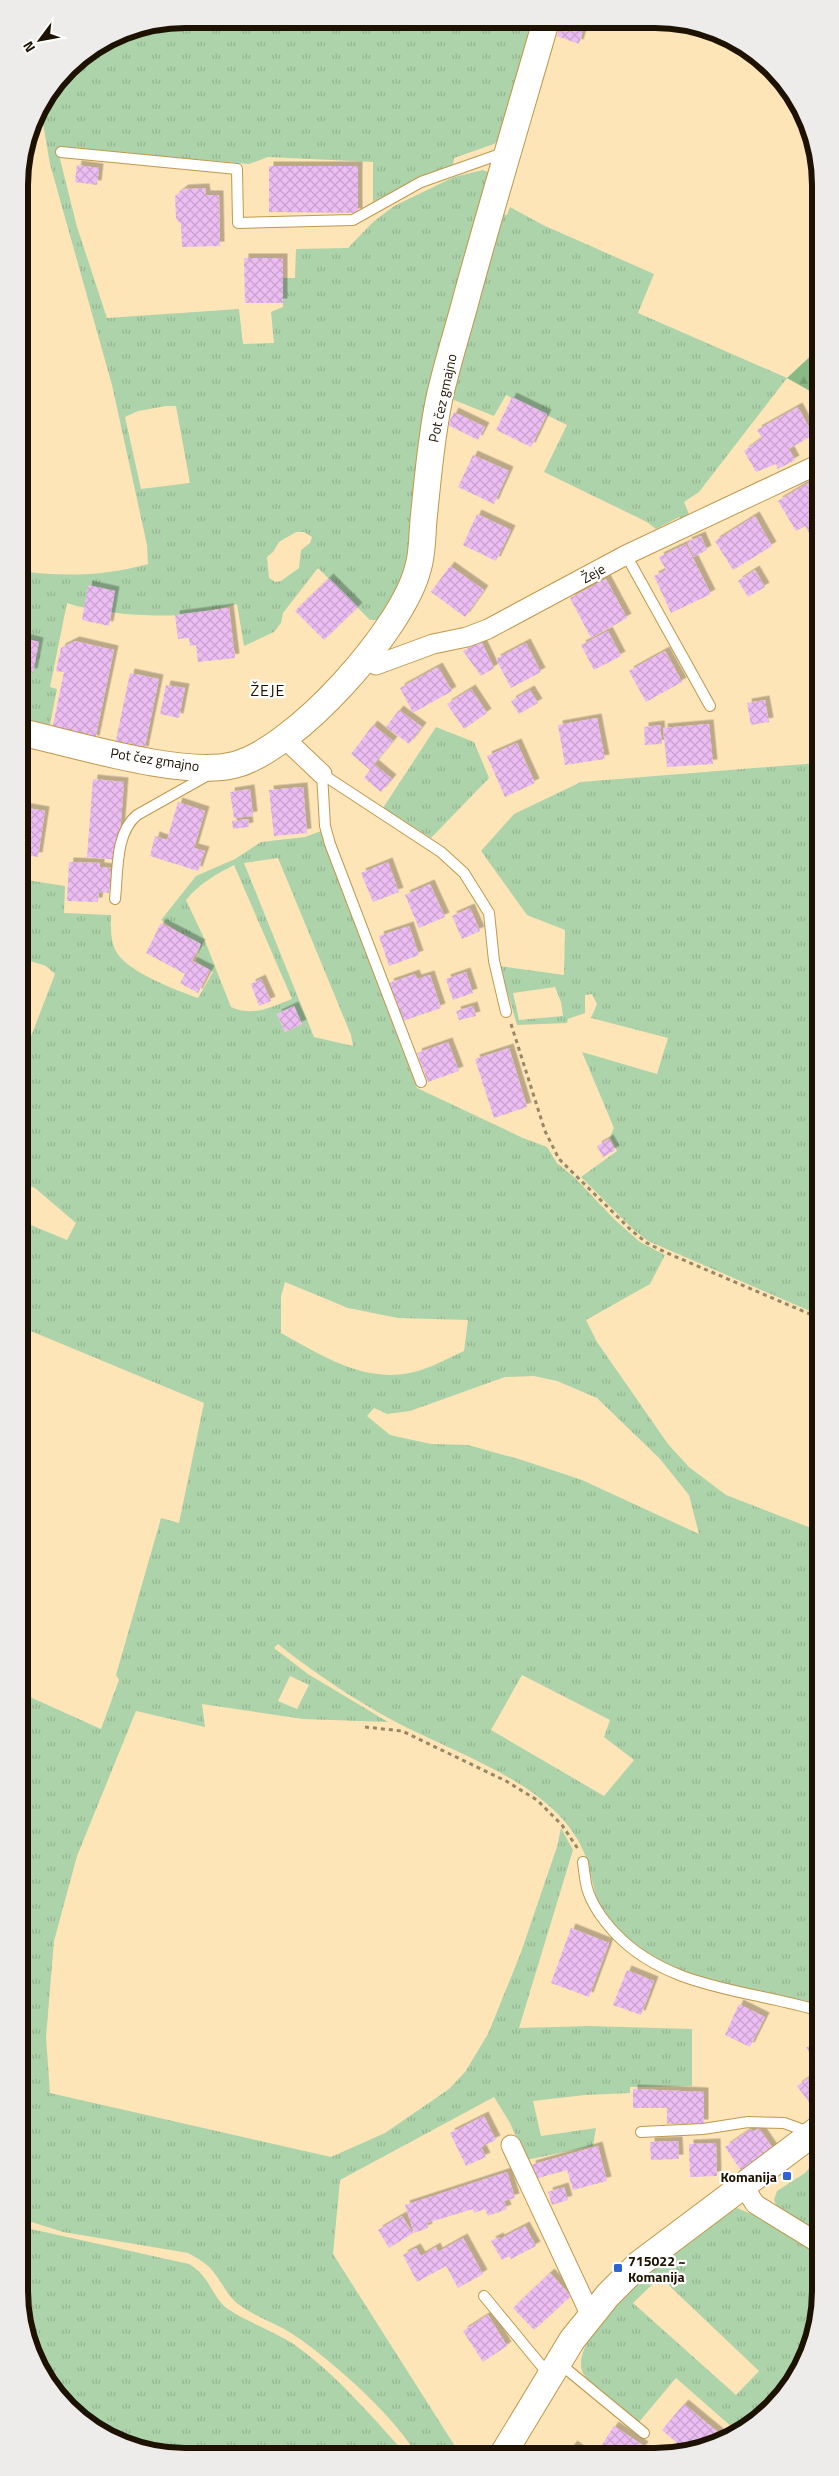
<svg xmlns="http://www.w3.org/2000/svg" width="839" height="2476" viewBox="0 0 839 2476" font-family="'Titillium Web',sans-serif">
  <defs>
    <pattern id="grass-tufts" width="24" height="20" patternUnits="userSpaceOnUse" patternTransform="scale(1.25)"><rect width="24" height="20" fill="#add3aa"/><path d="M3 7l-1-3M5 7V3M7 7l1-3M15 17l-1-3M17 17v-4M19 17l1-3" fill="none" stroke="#94b490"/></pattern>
    <pattern id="forest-firs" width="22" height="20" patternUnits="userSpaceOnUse" patternTransform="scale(1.25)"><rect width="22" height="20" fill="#89b985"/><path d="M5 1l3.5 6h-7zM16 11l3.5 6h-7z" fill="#769e71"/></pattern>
    <pattern id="building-cross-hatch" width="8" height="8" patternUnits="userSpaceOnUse" patternTransform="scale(1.25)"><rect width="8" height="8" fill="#ecbdf2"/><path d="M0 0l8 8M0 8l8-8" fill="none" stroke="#caa1ce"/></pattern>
    <filter id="shadow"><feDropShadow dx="4.5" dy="-4.5" stdDeviation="0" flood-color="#0004"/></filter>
  </defs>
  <rect width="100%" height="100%" fill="#fde5b8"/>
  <!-- grass -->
  <g fill="url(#grass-tufts)" fill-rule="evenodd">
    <path d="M184 19 538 21 501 137 494 144 454 158 453 165 426 175 373 202V162L268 157 249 164 57 147 77 227 107 318 239 309 243 344 274 343 271 312 283 307V278H295L296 249 348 248 373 222 394 206 454 177 483 170 488 172 491 180 407 569 381 620H370L318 568 283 613 281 623 274 632 244 646 237 604C222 608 207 612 191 614 156 618 100 614 67 603L50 687 57 689 48 734 20 726V571C63 577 106 576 148 564L147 545 112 385 50 164 40 106 75 60 121 31ZM166 406H176L190 483 141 489 125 417 138 411ZM296 532H304L312 537 310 543 301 550 299 568 281 581 275 582 269 578 267 557 273 552 279 542Z"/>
    <polygon points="510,207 543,225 654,274 638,313 787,378 699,492 684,502 691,519 686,522 679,517 656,529 647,522 544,472 567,425 506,395 494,416 454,400 449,392 499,214 507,215"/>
    <polygon points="436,727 474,742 489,778 431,838 383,808"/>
    <path d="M818 763 819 1315 648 1241 633 1229 581 1177 617 1151 610 1137 614 1128 582 1052 657 1074 668 1038 591 1018 597 1004 592 994 585 995V1013L568 1019 567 1023 517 1025 500 966 564 975 565 930 527 915 481 851 514 814 581 782ZM555 987 561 1002 563 1016 519 1020 513 993Z"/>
    <path d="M321 831 417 1088 523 1138 547 1147 557 1163 574 1177 615 1220 640 1242 665 1255 650 1284 586 1320 597 1342 668 1444 689 1467 726 1495 819 1531 820 2005C752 1986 673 1985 621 1932 614 1926 605 1917 601 1909 593 1892 592 1873 585 1855 578 1836 563 1817 547 1804 514 1775 458 1752 418 1733 371 1711 319 1677 278 1644L274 1648 308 1674 388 1722 303 1719 202 1704 205 1727 136 1711 77 1856 54 1941 46 2037 50 2093 331 2157 385 2133 449 2089 465 2072 488 2034 520 1955 557 1847 561 1828 573 1850 519 2028 589 2026 692 2029V2086L630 2087V2093L585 2095 533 2101 541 2136 596 2128 593 2146 526 2160 510 2123 494 2097 340 2180 333 2254 460 2454H416C394 2415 329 2358 291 2333 275 2323 256 2317 241 2306 228 2298 224 2285 215 2274 208 2264 199 2259 188 2253L63 2232 22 2219 21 1693 101 1729 119 1680 116 1675 161 1518 179 1523 204 1403 21 1327V1221L67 1240 76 1223 35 1188 20 1181V1065L55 974 46 966 27 960 20 980V879L65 886 64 913 111 915C111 928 110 942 117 953 130 973 176 990 198 998L213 972 196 961 200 947 161 920 196 876 235 859 261 842 305 837ZM278 858 351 1035 353 1046 314 1037 244 863ZM234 865 292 999C271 1007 253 1017 231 1007L203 936 186 900C199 884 216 874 234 865ZM294 1006 302 1024 285 1032 277 1014ZM285 1282 348 1308 398 1318 468 1320 464 1351C448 1358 431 1368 414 1372 365 1384 323 1356 281 1333V1296ZM534 1376 557 1381 597 1398 660 1459 689 1495 699 1534 582 1480 522 1460 468 1445 431 1444 390 1435 367 1416 374 1408 387 1414 410 1411 505 1377ZM522 1675 610 1720 604 1737 634 1760 604 1796 491 1730ZM290 1676 309 1685 297 1709 278 1701Z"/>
    <polygon points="820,2155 820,2236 780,2213 774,2200 777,2191 805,2173"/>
    <path d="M737 2208 770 2222 820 2249V2302L808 2355 779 2401 738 2435 726 2439 733 2428 676 2378 639 2422C628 2413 586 2383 582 2371 571 2340 644 2273 666 2254 688 2237 713 2222 737 2208ZM660 2277 759 2371 736 2395 633 2303Z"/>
    <path d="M22 2227 189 2264C211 2277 212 2298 228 2309 249 2323 274 2331 295 2345 338 2376 371 2416 406 2454H152L111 2440 67 2409 41 2374 22 2324Z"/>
  </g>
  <!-- forest -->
  <polygon fill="url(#forest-firs)" points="817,350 817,395 787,378"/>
  <!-- building -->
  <g fill="url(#building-cross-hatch)" filter="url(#shadow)">
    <polygon points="562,21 586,21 579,44 557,36"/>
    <polygon points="77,165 99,168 97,185 75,182"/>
    <polygon points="269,166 358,166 358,213 269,212"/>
    <polygon points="205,188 206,195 219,195 220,246 182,247 181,224 176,219 175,196 184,189"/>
    <polygon points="244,258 283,258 283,303 245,303"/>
    <polygon points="512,397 547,414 531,447 496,430"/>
    <polygon points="798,407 813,435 789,449 795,460 778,469 776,464 756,472 744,451 762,438 757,430"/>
    <polygon points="454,412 485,427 478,440 448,425"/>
    <polygon points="473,455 509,471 494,504 458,487"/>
    <polygon points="808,483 817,499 818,539 814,541 805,526 796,531 778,501"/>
    <polygon points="477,514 511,530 496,561 463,545"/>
    <polygon points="755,516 772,546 733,570 715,541"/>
    <polygon points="701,536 707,550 694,557 687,542"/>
    <polygon points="686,544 711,594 671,613 654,576 666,570 659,557"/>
    <polygon points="450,566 484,590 465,617 431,592"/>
    <polygon points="755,570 765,587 748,597 738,581"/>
    <polygon points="329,578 358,607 324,640 295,611"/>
    <polygon points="606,579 627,618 591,638 570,598"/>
    <polygon points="88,585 115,591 109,626 82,620"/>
    <polygon points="229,608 235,658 198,662 196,645 190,646 189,638 178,639 175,615"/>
    <polygon points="608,631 621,656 594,670 581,645"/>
    <polygon points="20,637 39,642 33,673 20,670"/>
    <polygon points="75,641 114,650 95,740 52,730 64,672 56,671 61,648"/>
    <polygon points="481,641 494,668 481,676 463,651"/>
    <polygon points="526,643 541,672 511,688 496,659"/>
    <polygon points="665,651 682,682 646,702 629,671"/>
    <polygon points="438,667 452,691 413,713 400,688"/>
    <polygon points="130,673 159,679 144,751 115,745"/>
    <polygon points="166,685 185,688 179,718 160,714"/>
    <polygon points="471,689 487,713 464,729 447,704"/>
    <polygon points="530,690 538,703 519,714 511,701"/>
    <polygon points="765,700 769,722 751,725 747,703"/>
    <polygon points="399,710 422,727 409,744 386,727"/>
    <polygon points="597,718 605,759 565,765 558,725"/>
    <polygon points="709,724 713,764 667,767 663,728"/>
    <polygon points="373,725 393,741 374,764 392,779 381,792 364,778 370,770 351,754"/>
    <polygon points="660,725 662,744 645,745 644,727"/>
    <polygon points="517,743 535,783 505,797 487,756"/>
    <polygon points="93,779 124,782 118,860 87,857"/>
    <polygon points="303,787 307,833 274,836 269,790"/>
    <polygon points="250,789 253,816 234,818 230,792"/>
    <polygon points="178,802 205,811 194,848 205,851 198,871 150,856 155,836 167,840"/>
    <polygon points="22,807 45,811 38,857 20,854"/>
    <polygon points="248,819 249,827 233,829 232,821"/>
    <polygon points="69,862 100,863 100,867 111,868 109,893 99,892 98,902 67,901"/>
    <polygon points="388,862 399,892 373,902 361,873"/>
    <polygon points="430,884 445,917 419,928 405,895"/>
    <polygon points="470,908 480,931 462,939 452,916"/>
    <polygon points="161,923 201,944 192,961 210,970 198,993 180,983 185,974 146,953"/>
    <polygon points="409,926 419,955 389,966 379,936"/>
    <polygon points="466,972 473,993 453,1000 446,979"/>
    <polygon points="415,974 417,979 430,975 441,1008 403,1021 389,983"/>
    <polygon points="261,979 271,1001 259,1006 251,984"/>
    <polygon points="294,1006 302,1024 285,1032 277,1014"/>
    <polygon points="473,1006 476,1016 459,1020 456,1011"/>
    <polygon points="448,1042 459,1071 428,1082 417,1053"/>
    <polygon points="509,1048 527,1107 494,1118 475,1059"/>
    <polygon points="609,1139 615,1150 603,1157 597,1146"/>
    <polygon points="571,1928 609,1943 589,1997 551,1983"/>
    <polygon points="627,1970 654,1981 641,2015 613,2005"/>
    <polygon points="739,2004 765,2017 750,2047 725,2035"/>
    <polygon points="820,2038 820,2056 815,2059 806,2048"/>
    <polygon points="820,2070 820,2104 814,2109 797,2086"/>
    <polygon points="633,2089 704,2092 704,2124 667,2124 667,2108 633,2108"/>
    <polygon points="484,2116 496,2140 481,2147 486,2157 466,2166 450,2133"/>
    <polygon points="759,2128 774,2150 742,2172 725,2147 751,2129 753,2132"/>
    <polygon points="678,2141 679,2159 651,2160 650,2142"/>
    <polygon points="716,2143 717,2176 690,2177 689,2144"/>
    <polygon points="598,2146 607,2181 573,2190 567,2170 535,2179 531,2165"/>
    <polygon points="507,2172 515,2198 504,2201 507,2209 488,2216 485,2209 474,2213 473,2209 427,2223 428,2228 414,2233 405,2205"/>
    <polygon points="564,2187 568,2200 552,2205 548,2192"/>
    <polygon points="402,2216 413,2233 389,2248 378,2230"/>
    <polygon points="525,2226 536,2246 511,2259 509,2256 502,2260 491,2241 499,2237 500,2239"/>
    <polygon points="463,2238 483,2274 458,2288 446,2266 417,2282 403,2255 416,2248 421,2256 436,2247 438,2252"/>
    <polygon points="550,2273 571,2296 534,2330 513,2308"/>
    <polygon points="488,2315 507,2346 483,2362 463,2331"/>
    <polygon points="684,2404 719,2433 708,2446 687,2454 676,2454 671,2450 677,2443 662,2430"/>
    <polygon points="614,2426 644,2446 638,2454 596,2454"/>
    <polygon points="573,2445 585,2454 566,2454"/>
  </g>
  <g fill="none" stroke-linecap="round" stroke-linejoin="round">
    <defs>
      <g id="lane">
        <polyline points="61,152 237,169 238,223 353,220 421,182 506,152"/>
        <polyline points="626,555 710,706"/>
        <polyline points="322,774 325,826 330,844 421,1082"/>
        <polyline points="322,774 441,852 464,873 489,913 494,961 506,1012"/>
        <path d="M115 899C118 872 115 833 137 815L210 774"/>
        <path d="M583 1862C584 1870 585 1880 587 1888 592 1906 603 1920 615 1933 669 1990 748 1989 820 2011"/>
        <polyline points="641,2132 703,2129 748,2122 784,2123 809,2132"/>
        <polyline points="484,2296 549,2375"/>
        <polyline points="559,2363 644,2433"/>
      </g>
      <g id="street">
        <polyline points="365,659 376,665 433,644 467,637 488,629 626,555 817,465"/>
        <polyline points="285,739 322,774"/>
        <polyline points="511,2145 591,2316"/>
        <polyline points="743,2185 755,2204 820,2244"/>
      </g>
      <g id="secondary">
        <path d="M20 732C75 744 182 778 234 765 295 750 403 629 418 568 423 552 422 532 424 515 428 477 431 438 439 400 447 363 459 327 468 292 493 201 520 111 546 21"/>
        <polyline points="503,2454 572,2340 608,2295 639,2264 820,2128"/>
      </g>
    </defs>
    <!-- lane casing -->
    <use href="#lane" stroke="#bf984b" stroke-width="12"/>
    <!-- street casing -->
    <use href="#street" stroke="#bf984b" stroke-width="21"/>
    <!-- secondary casing -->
    <use href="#secondary" stroke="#bf984b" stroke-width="28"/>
    <!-- path -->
    <g stroke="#988665" stroke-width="3" stroke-dasharray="4 4" stroke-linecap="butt">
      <polyline points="511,1024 545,1131 559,1159 632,1231 647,1243 667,1253 819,1318"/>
      <polyline points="365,1727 402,1731 506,1781 537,1800 562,1825 578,1849"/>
    </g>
    <!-- lane -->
    <use href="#lane" stroke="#fff" stroke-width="10"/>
    <!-- street -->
    <use href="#street" stroke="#fff" stroke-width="19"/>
    <!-- secondary -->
    <use href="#secondary" stroke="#fff" stroke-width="26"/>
  </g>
  <!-- markers -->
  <g fill="#2f64d3" stroke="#fff" stroke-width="2">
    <rect x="782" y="2171" width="10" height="10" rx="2.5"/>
    <rect x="613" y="2263" width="10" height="10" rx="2.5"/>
  </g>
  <g text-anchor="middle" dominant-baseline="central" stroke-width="4.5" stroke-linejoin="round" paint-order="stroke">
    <!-- street labels -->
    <g font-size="14" fill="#1d1200" stroke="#fff">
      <text transform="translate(442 398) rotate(-78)">Pot čez gmajno</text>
      <text transform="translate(593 573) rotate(-29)">Žeje</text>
      <text transform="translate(155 759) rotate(9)">Pot čez gmajno</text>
    </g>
    <!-- poi labels -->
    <g font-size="14" font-weight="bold" fill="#1d1200" stroke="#fff" text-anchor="end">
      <text x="777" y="2176">Komanija</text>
      <text x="628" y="2260" text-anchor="start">715022 ~<tspan x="628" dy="16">Komanija</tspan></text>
    </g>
    <!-- quarter labels -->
    <g font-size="16" letter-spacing="1" fill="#1d1200" stroke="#fff">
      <text x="268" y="690">ŽEJE</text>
    </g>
  </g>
  <!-- crop -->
  <path d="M0 0H839V2476H0ZM185 28H655A157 157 0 0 1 812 185V2291A157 157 0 0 1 655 2448H185A157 157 0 0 1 28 2291V185A157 157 0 0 1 185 28Z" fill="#edeceb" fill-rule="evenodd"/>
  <path fill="none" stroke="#1d1200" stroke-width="6" d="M185 28H655A157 157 0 0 1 812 185V2291A157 157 0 0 1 655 2448H185A157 157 0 0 1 28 2291V185A157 157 0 0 1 185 28Z"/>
  <!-- north arrow -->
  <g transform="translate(40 40) rotate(238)" stroke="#ffffff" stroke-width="4" paint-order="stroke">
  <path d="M0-4L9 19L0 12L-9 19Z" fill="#1d1200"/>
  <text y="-8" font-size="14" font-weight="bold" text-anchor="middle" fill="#1d1200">N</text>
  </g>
</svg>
